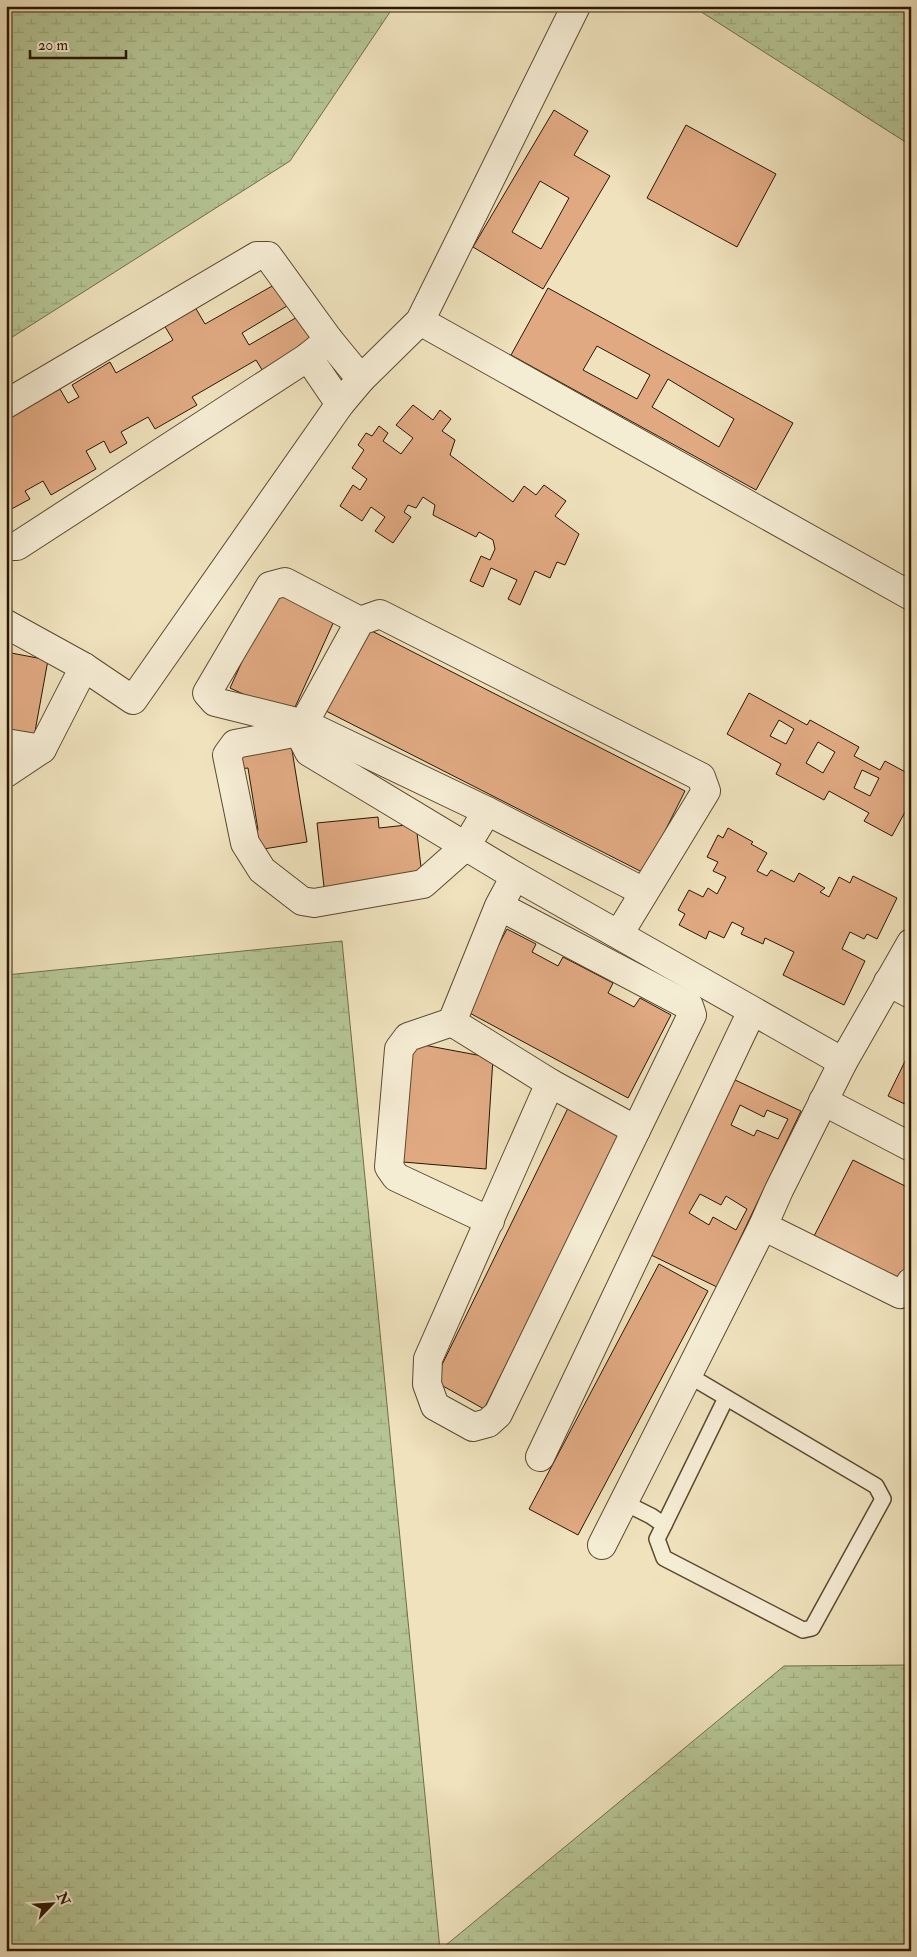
<svg xmlns="http://www.w3.org/2000/svg" width="917" height="1957" viewBox="0 0 917 1957" font-family="'IM FELL Double Pica',serif">
  <defs>
    <pattern id="wetland-marsh" width="20" height="14" patternUnits="userSpaceOnUse" patternTransform="scale(1.25)"><rect width="20" height="14" fill="#b5c494"/><path d="M1 5h8M5 5V1M11 12h8M15 12V8" fill="none" stroke="#9ca87e"/></pattern>
  </defs>
  <rect width="100%" height="100%" fill="#efe2bd"/>
  <filter id="stains"><feTurbulence type="fractalNoise" baseFrequency=".004" numOctaves="4"/><feColorMatrix values="0 0 0 0 .2 0 0 0 0 .09 0 0 0 0 .02 0 0 0 .5 -.17"/></filter>
  <radialGradient id="worn" r=".72"><stop offset=".6" stop-color="#630" stop-opacity="0"/><stop offset="1" stop-color="#630" stop-opacity=".3"/></radialGradient>
  <!-- wetland -->
  <g fill="url(#wetland-marsh)" stroke="#706e4a">
    <polygon points="6,6 394,6 290,161 6,341"/>
    <polygon points="692,6 911,6 911,143 907,143"/>
    <polygon points="342,941 440,1950 784,1666 911,1665 911,1951 6,1951 6,975"/>
  </g>
  <!-- building -->
  <g fill="#e0a982" stroke="#2a1700" fill-rule="evenodd">
    <path d="M554 110 588 131 574 155 610 176 543 289 473 247ZM540 181 569 198 541 249 512 232Z"/>
    <polygon points="686,125 776,174 737,247 647,198"/>
    <polygon points="274,285 287,306 242,333 249,345 299,316 314,343 264,373 256,360 192,397 197,405 155,429 148,417 121,432 127,443 110,453 104,441 86,451 96,469 51,495 43,481 25,491 30,499 6,512 6,433 8,433 6,419 60,389 68,403 79,397 72,385 110,362 116,373 173,340 164,325 195,307 205,324"/>
    <path d="M548 288 793 423 756 490 511 355ZM597 346 650 375 637 399 583 370ZM668 379 734 419 719 447 652 407Z"/>
    <polygon points="413,405 433,420 440,410 451,419 442,431 455,440 450,455 513,502 524,486 536,495 544,485 566,501 555,516 579,534 565,565 557,562 550,578 535,571 520,605 508,599 517,580 491,568 483,587 470,581 481,556 490,560 495,549 493,540 479,532 476,537 433,515 435,505 423,497 416,508 408,505 404,512 411,517 393,543 375,531 385,517 371,507 362,521 340,506 353,485 360,490 367,479 352,468 364,450 358,445 366,433 372,436 379,426 388,433 383,441 401,454 413,438 396,425"/>
    <polygon points="274,591 335,619 291,716 230,688"/>
    <polygon points="368,629 685,791 644,873 326,711"/>
    <polygon points="6,652 48,660 34,737 6,732"/>
    <path d="M749 693 807 725 810 720 859 747 854 756 880 770 885 761 911 775V801L892 836 864 821 869 813 829 791 824 800 776 774 781 764 727 734ZM779 720 794 729 786 744 770 736ZM818 742 835 752 823 773 806 763ZM862 770 879 778 870 796 854 788Z"/>
    <polygon points="291,744 307,842 251,851 248,832 258,830 248,768 238,769 235,754"/>
    <polygon points="378,817 379,828 416,824 422,876 324,887 317,823"/>
    <polygon points="728,828 753,842 751,844 767,853 757,871 767,876 771,870 794,882 799,873 825,888 820,892 829,897 839,877 850,883 853,876 897,898 877,939 867,934 864,939 850,932 842,949 865,961 844,1005 783,975 794,952 765,938 763,944 741,934 744,928 732,922 724,938 709,931 706,939 679,925 685,914 678,910 689,890 703,897 708,888 717,894 726,877 713,871 718,862 707,857 718,835 723,838"/>
    <polygon points="507,929 536,944 532,952 558,966 563,957 613,983 608,993 634,1007 640,998 671,1015 628,1098 464,1010"/>
    <polygon points="413,1043 493,1058 486,1169 403,1162"/>
    <polygon points="911,1049 911,1107 888,1096"/>
    <path d="M733 1079 801 1111 717 1287 649 1254ZM740 1105 764 1117 767 1110 788 1119 778 1139 757 1130 754 1136 731 1125ZM700 1194 721 1205 726 1196 747 1209 736 1230 713 1217 709 1225 689 1213Z"/>
    <polygon points="568,1108 621,1135 484,1409 434,1381"/>
    <polygon points="853,1160 911,1189 911,1275 904,1288 812,1240"/>
    <polygon points="659,1264 708,1291 578,1535 529,1509"/>
  </g>
  <g fill="none" stroke-linecap="round" stroke-linejoin="round">
    <defs>
      <g id="lane">
        <polyline points="623,1502 651,1516 664,1525 657,1539 664,1558 803,1630 812,1628 883,1499 876,1486 688,1375"/>
        <polyline points="664,1525 726,1398"/>
      </g>
      <g id="street">
        <polyline points="420,321 911,596"/>
        <polyline points="308,357 340,404"/>
        <polyline points="6,404 257,256 268,256 329,340 361,379"/>
        <polyline points="6,546 17,546 308,357 329,340"/>
        <polyline points="360,621 285,582 270,586 207,693 215,702 305,724 487,811 644,892"/>
        <polyline points="6,624 84,667 133,700 340,404 361,379 420,321 576,6"/>
        <polyline points="299,732 235,744 227,755 245,843 262,870 302,901 314,903 423,884 466,846 487,811"/>
        <polyline points="6,743 42,749"/>
        <polyline points="6,773 42,749 84,667"/>
        <polyline points="499,906 689,1006 692,1015 498,1414 488,1423 473,1427 435,1406 427,1384 428,1359 550,1083 452,1022 499,906 515,876"/>
        <polyline points="619,934 706,791 701,777 380,614 360,621 299,732 309,752 515,876 843,1062"/>
        <polyline points="888,982 911,994"/>
        <polyline points="452,1022 408,1037 399,1049 389,1167 396,1177 490,1221"/>
        <polyline points="550,1083 636,1130"/>
        <polyline points="823,1101 911,1147"/>
        <polyline points="763,1226 900,1294 906,1290 911,1282"/>
        <polyline points="540,1457 752,1011"/>
        <polyline points="602,1545 763,1226 779,1190 843,1062 911,943"/>
      </g>
    </defs>
    <!-- lane casing -->
    <use href="#lane" stroke="#5b4a2f" stroke-width="18"/>
    <!-- street casing -->
    <use href="#street" stroke="#5b4a2f" stroke-width="30"/>
    <!-- lane -->
    <use href="#lane" stroke="#f5ecd4" stroke-width="15"/>
    <!-- street -->
    <use href="#street" stroke="#f5ecd4" stroke-width="28"/>
  </g>
  <!-- margin -->
  <rect width="917" height="1957" fill="none" stroke="#efe2bd" stroke-width="25"/>
  <rect x="8" y="8" width="902" height="1942" fill="none" stroke="#2a1700" stroke-width="2.5"/>
  <rect x="12" y="12" width="892" height="1932" fill="none" stroke="#2a1700"/>
  <!-- north arrow -->
  <g transform="translate(52 1904) rotate(65)" stroke="#f5ecd4" stroke-width="4" paint-order="stroke">
  <path d="M0-4L9 19L0 12L-9 19Z" fill="#2a1700"/>
  <text y="-8" font-size="14" font-weight="bold" text-anchor="middle" fill="#2a1700">N</text>
  </g>
  <!-- scale -->
  <path d="M30 50v8h96v-8" fill="none" stroke="#2a1700" stroke-width="2.5"/>
  <text x="38" y="50" font-size="15" fill="#2a1700" stroke="#f5ecd4" stroke-width="4" paint-order="stroke">20 m</text>
  <rect width="100%" height="100%" filter="url(#stains)"/>
  <rect width="100%" height="100%" fill="url(#worn)"/>
</svg>
